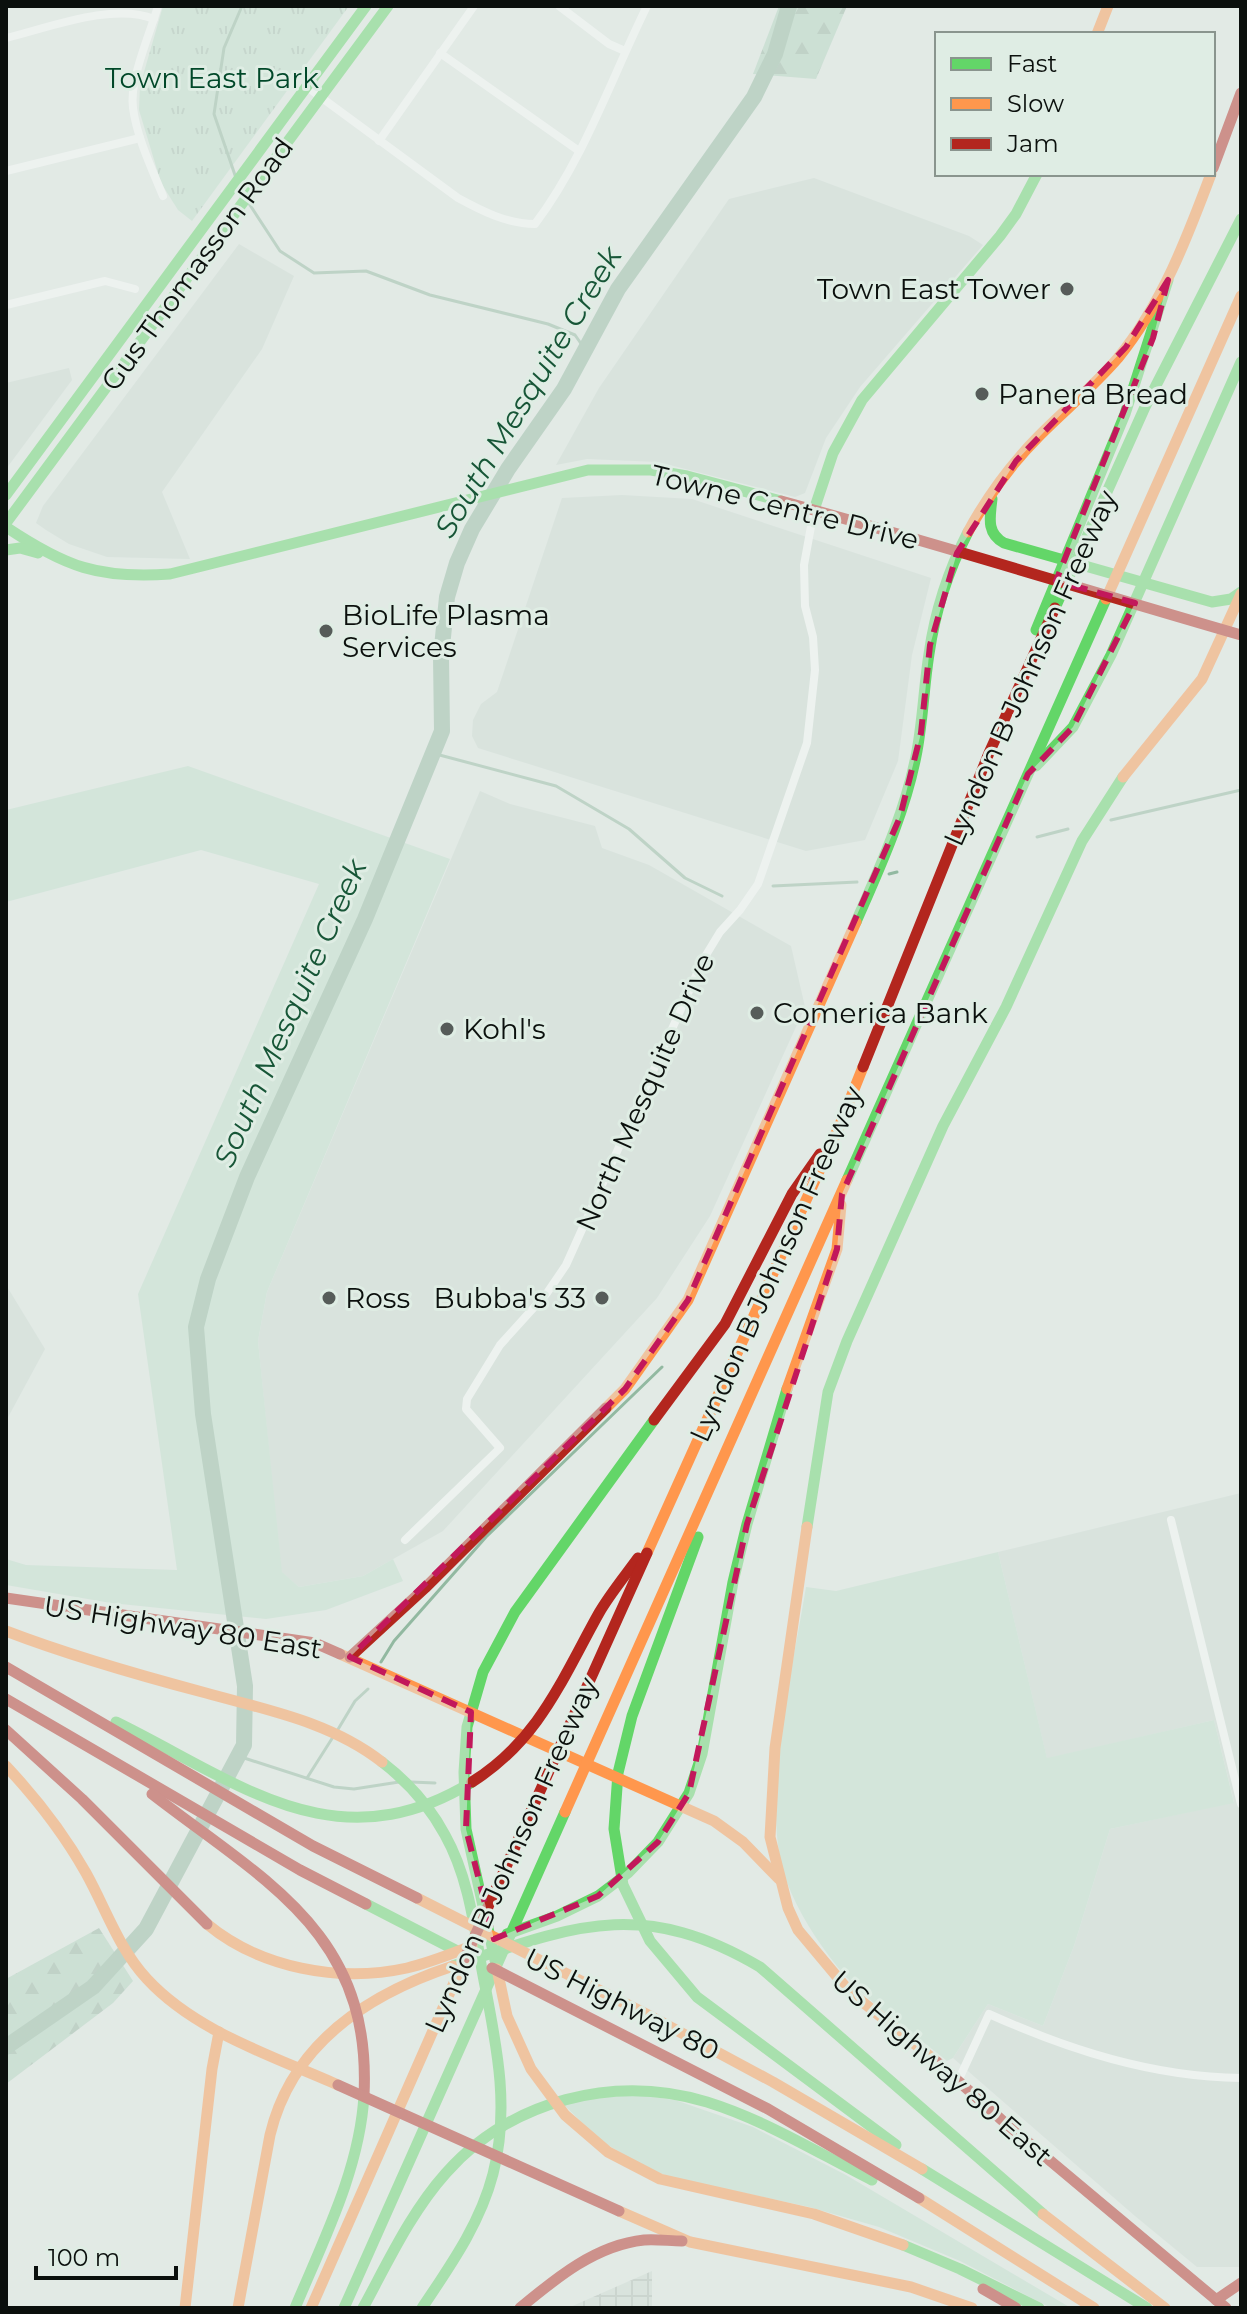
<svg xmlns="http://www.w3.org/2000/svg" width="1247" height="2314" viewBox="0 0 1247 2314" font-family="Montserrat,sans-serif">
  <defs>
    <pattern id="industrial-grid" width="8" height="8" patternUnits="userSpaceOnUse" patternTransform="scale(2)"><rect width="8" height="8" fill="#cedcd3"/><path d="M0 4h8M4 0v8" fill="none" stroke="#b0bcb4"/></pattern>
    <pattern id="forest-firs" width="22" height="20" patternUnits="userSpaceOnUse" patternTransform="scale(2)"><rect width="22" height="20" fill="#b2d4bf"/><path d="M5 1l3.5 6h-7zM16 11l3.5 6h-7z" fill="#98b5a3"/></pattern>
    <pattern id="park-tufts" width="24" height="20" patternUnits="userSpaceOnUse" patternTransform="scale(2)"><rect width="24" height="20" fill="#c2e0cd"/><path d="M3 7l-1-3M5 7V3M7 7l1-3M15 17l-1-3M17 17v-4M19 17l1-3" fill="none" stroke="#a5bfaf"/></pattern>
  </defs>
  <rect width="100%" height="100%" fill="#e2eae5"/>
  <!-- built -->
  <g fill="#cedcd3">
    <polygon points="814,178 969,236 983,245 860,387 826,438 805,493 795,497 658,462 587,459 556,465 599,388 729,199"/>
    <polygon points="239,244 294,276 262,349 162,492 190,559 107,557 69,544 46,530 36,523 43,506"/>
    <polygon points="69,368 72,380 6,469 6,383"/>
    <polygon points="622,495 692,499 931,578 912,655 898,761 865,840 806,851 478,748 472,736 473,720 481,704 497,692 562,498"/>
    <polygon points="480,791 510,804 595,826 602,848 649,865 791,946 805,1007 710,1216 657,1298 443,1531 363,1576 299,1587 281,1572 258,1341 267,1292"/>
    <polygon points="6,1285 45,1349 6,1421"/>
    <polygon points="1241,1493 1241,2267 1197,2267 1135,2216 953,2058 988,2004 1043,2026 1074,1946 1110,1829 1234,1802 1214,1720 1047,1759 998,1552"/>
  </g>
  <!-- industrial -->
  <polygon fill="url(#industrial-grid)" points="652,2271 652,2308 568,2308"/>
  <!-- grass -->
  <g fill="#c2e0cd">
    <polygon points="188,766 450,859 267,1292 258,1341 282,1572 299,1587 363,1576 393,1559 403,1581 326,1610 266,1619 111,1603 6,1585 6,1559 26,1565 177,1570 138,1294 319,884 201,850 6,902 6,810"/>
    <path d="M998 1552 1047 1758 1214 1720 1234 1803 1110 1829 1074 1946 1043 2026 988 2004 953 2058 947 2061C908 2029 859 1998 829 1956 810 1931 792 1900 783 1871 762 1793 793 1668 806 1587L836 1591Z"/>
    <polygon points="638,2095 675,2100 753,2127 846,2175 1071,2308 1051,2308 960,2261 879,2227 809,2207 670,2177 645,2167 601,2141 564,2105 593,2098"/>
  </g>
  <!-- forest -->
  <g fill="url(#forest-firs)">
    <polygon points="779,6 847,6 816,79 753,74"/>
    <polygon points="99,1928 133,1981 113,2003 6,2084 6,1979"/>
  </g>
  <!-- park -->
  <polygon fill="url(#park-tufts)" points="163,6 349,6 192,221 178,210 161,183 139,110 140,86"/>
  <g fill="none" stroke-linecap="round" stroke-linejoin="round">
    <!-- stream -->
    <g stroke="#92b9a1" stroke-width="3">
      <polyline points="236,178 214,114 224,48 242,6"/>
      <polyline points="248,202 280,251 314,273 366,271 430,295 548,324 575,335 582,345 583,359"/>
      <polyline points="432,753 556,786 629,829 685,878 722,896"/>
      <polyline points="1111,820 1241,790"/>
      <polyline points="1037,837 1068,829"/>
      <polyline points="889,874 897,872"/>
      <polyline points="773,886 857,882"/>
      <polyline points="381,1662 394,1641 486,1537 662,1367"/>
      <polyline points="337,1731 355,1701 368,1689"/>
      <polyline points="238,1756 334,1787 354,1789 399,1782"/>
      <polyline points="307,1778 333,1737"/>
      <polyline points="411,1782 435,1783"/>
    </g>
    <!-- river -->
    <polyline stroke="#92b9a1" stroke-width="16" points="6,2047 93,1987 146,1929 244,1745 245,1686 203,1414 196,1327 208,1279 247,1177 365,919 442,731 441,657 447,597 457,563 472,529 508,469 564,389 618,289 754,97 775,54 789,6"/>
    <!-- street -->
    <g stroke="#fbfcfb" stroke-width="8">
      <path d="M158 6C150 34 129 80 133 108 137 138 152 169 163 196"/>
      <polyline points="559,6 609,44 625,51"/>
      <path d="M6 38C48 28 113 2 154 19"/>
      <polyline points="440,53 579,151"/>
      <path d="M307 87 458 198C482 211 507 224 535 224 584 159 611 79 647 6"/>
      <polyline points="379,141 474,6"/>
      <polyline points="6,171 140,138"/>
      <polyline points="6,305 105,281 135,289"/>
      <polyline points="1171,1520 1241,1804"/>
      <polyline points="405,1540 500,1448 466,1409 467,1399 500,1345 547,1293 566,1265 703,960 720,932 740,910 758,884 807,743 815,670 813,637 805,606 804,565 814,510"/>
      <path d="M959 2079 989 2014C1069 2050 1153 2077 1241 2078"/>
    </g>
    <!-- fast -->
    <g stroke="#63d668" stroke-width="11">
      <polyline points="6,495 366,6"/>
      <path d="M992 499C990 517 986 533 1004 543L1212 602 1231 599 1241 592"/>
      <polyline points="814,510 833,453 862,400 1000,236 1016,214 1037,174"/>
      <polyline points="6,523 388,6"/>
      <path d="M6 527C66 567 98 579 170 574L588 470H651L687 476 781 501"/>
      <polyline points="6,550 20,548 38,553"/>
      <polyline points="1055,608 1145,407 1241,219"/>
      <polyline points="1036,630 1125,414 1168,280"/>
      <polyline points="1036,766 1073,727 1111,655 1241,362"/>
      <path d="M856 922C880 867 906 811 917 751 923 718 924 686 929 654 935 611 948 571 968 532"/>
      <polyline points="847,1180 1106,599"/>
      <polyline points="807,1527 828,1392 847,1341 943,1126 1006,1007 1082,841 1123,777"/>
      <polyline points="698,1537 632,1716 618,1773 614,1829 623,1885 650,1941 697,1997 896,2145"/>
      <path d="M116 1722C237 1781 335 1866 472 1782"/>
      <path d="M382 1762C408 1782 430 1807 445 1835 468 1876 474 1924 482 1970 495 2039 511 2104 493 2174 480 2224 450 2266 422 2308"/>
      <polyline points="366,1904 463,1954"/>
      <polyline points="507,1934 557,1916 598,1896 628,1873 658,1842 689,1793 702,1754 733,1582 747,1524 787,1389"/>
      <path d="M453 1966C573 1926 641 1897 760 1967L1043 2214"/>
      <polyline points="497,1969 466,1829 464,1772 467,1727 483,1672 515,1612 654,1420"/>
      <polyline points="922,2169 1147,2308"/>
      <polyline points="903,2245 960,2269 1039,2308"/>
      <path d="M295 2308C323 2241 360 2169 364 2095"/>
      <polyline points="344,2308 565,1812"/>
      <path d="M363 2308C388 2262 411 2212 446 2173 511 2100 614 2074 707 2102 765 2120 818 2153 872 2180"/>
    </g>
    <!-- slow -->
    <g stroke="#ff974d" stroke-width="11">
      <polyline points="1097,34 1108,6"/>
      <path d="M968 532C987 497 1011 464 1040 435 1066 409 1094 386 1118 358 1162 304 1187 238 1211 174"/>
      <polyline points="1106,599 1241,296"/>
      <polyline points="1123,777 1202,679 1241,594"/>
      <polyline points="787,1389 837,1249 841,1205"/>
      <polyline points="606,1408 625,1389 688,1300 856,922"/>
      <polyline points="807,1527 775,1748 770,1837 788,1908 798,1930 849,1991 937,2062"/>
      <polyline points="647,1553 839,1127 863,1067"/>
      <path d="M6 1631C71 1656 138 1675 206 1693 267 1710 331 1722 382 1762"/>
      <polyline points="340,1654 714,1821 743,1842 779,1879"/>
      <path d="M6 1766C37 1799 64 1834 86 1873 106 1909 119 1949 147 1979 196 2032 273 2056 338 2085"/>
      <polyline points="565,1812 847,1180"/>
      <polyline points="417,1898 652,2017 773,2082 922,2169"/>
      <path d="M207 1924C260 1968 339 1983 407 1968 429 1963 451 1954 472 1946"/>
      <polyline points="497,1969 507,2016 531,2069 565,2115 608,2152 660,2179 814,2214 903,2245"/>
      <polyline points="919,2198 1094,2308"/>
      <polyline points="619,2211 690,2242 911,2287 972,2308"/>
      <polyline points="1043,2214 1165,2308"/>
      <polyline points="185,2308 212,2069 219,2032"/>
      <path d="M238 2308 270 2135C292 2043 368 1994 453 1966"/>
      <polyline points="311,2308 465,1958"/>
    </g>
    <!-- jam -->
    <g stroke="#b3261e" stroke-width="11">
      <polyline points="1213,168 1241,93"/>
      <path d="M781 501C935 543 1088 591 1241 635"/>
      <polyline points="863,1067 989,753 1055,608"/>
      <polyline points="654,1420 725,1324 792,1194 820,1154"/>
      <polyline points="6,1598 315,1643 340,1654"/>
      <polyline points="350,1657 425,1588 606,1408"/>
      <polyline points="6,1667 313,1846 417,1898"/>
      <polyline points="6,1699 300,1870 366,1904"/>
      <polyline points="6,1730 82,1799 207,1924"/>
      <path d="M472 1782C539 1740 562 1679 599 1613 610 1594 625 1576 638 1558"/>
      <path d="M152 1794C264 1881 372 1932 364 2095"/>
      <polyline points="465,1958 647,1553"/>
      <polyline points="492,1968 768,2109 919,2198"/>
      <polyline points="937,2062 1004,2122 1226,2308"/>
      <polyline points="338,2085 619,2211"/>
      <polyline points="983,2289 1016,2308"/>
      <polyline points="1216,2300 1241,2283"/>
      <path d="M520 2308C556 2278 596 2245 644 2240 657 2239 670 2241 682 2241"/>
    </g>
  </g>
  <!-- marked area -->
  <path d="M0 0H1247V2314H0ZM1168 280 1153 338 1056 581 1135 603 1073 727 1028 774 842 1194 837 1249 747 1524 689 1793 658 1842 598 1896 494 1939 466 1829 471 1712 350 1657 625 1389 688 1300 900 817 921 733 930 645 957 553 1016 461 1126 347Z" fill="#e2eae5" fill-opacity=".55" fill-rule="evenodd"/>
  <path fill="none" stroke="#c2185b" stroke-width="6" stroke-dasharray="16 10" stroke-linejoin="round" d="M1168 280 1153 338 1056 581 1135 603 1073 727 1028 774 842 1194 837 1249 747 1524 689 1793 658 1842 598 1896 494 1939 466 1829 471 1712 350 1657 625 1389 688 1300 900 817 921 733 930 645 957 553 1016 461 1126 347Z"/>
  <!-- markers -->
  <g fill="#565c59" stroke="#dfede4" stroke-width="3">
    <circle cx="1067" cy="289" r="8"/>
    <circle cx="982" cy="394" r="8"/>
    <circle cx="326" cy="631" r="8"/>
    <circle cx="757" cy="1013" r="8"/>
    <circle cx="447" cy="1029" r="8"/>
    <circle cx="329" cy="1298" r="8"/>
    <circle cx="602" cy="1298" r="8"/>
  </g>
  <g text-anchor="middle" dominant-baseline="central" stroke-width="6" stroke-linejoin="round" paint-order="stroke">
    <!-- park labels -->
    <g font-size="28" fill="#014829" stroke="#dfede4">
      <text x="212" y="78">Town East Park</text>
    </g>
    <!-- street labels -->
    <g font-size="28" fill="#0b100d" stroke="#dfede4">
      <text transform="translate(197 264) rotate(-54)">Gus Thomasson Road</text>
      <text transform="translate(785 507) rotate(14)">Towne Centre Drive</text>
      <text transform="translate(1030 668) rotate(-66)">Lyndon B Johnson Freeway</text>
      <text transform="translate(645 1092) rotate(-66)">North Mesquite Drive</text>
      <text transform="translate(776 1264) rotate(-66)">Lyndon B Johnson Freeway</text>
      <text transform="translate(183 1627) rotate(9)">US Highway 80 East</text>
      <text transform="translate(511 1855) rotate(-66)">Lyndon B Johnson Freeway</text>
      <text transform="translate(622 2004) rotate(27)">US Highway 80</text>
      <text transform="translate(942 2068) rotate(41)">US Highway 80 East</text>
    </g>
    <!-- poi labels -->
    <g font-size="28" fill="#0b100d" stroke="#dfede4" text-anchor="start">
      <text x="1051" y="289" text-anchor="end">Town East Tower</text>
      <text x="998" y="394">Panera Bread</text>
      <text x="342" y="615">BioLife Plasma<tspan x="342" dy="32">Services</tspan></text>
      <text x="773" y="1013">Comerica Bank</text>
      <text x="463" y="1029">Kohl's</text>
      <text x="345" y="1298">Ross</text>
      <text x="586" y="1298" text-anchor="end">Bubba's 33</text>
    </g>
    <!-- water labels -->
    <g font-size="30" font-style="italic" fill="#175637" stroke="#dfede4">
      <text transform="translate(528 392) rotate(-59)">South Mesquite Creek</text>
      <text transform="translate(290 1013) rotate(-66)">South Mesquite Creek</text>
    </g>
  </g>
  <!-- border -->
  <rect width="1247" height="2314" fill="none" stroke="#0b100d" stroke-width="16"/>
  <!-- legend -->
  <rect x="935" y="32" width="280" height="144" fill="#dfede4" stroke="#8a958e" stroke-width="2"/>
  <rect x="951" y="58" width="40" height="12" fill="#63d668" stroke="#8a958e" stroke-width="2"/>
  <text x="1007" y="72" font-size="24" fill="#0b100d">Fast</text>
  <rect x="951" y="98" width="40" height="12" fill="#ff974d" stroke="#8a958e" stroke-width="2"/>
  <text x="1007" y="112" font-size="24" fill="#0b100d">Slow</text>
  <rect x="951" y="138" width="40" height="12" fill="#b3261e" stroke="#8a958e" stroke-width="2"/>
  <text x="1007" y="152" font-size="24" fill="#0b100d">Jam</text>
  <!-- scale -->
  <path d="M36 2266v12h140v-12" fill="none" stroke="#0b100d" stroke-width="4"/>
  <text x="48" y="2266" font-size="24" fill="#0b100d" stroke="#dfede4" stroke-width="6" paint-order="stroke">100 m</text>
</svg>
